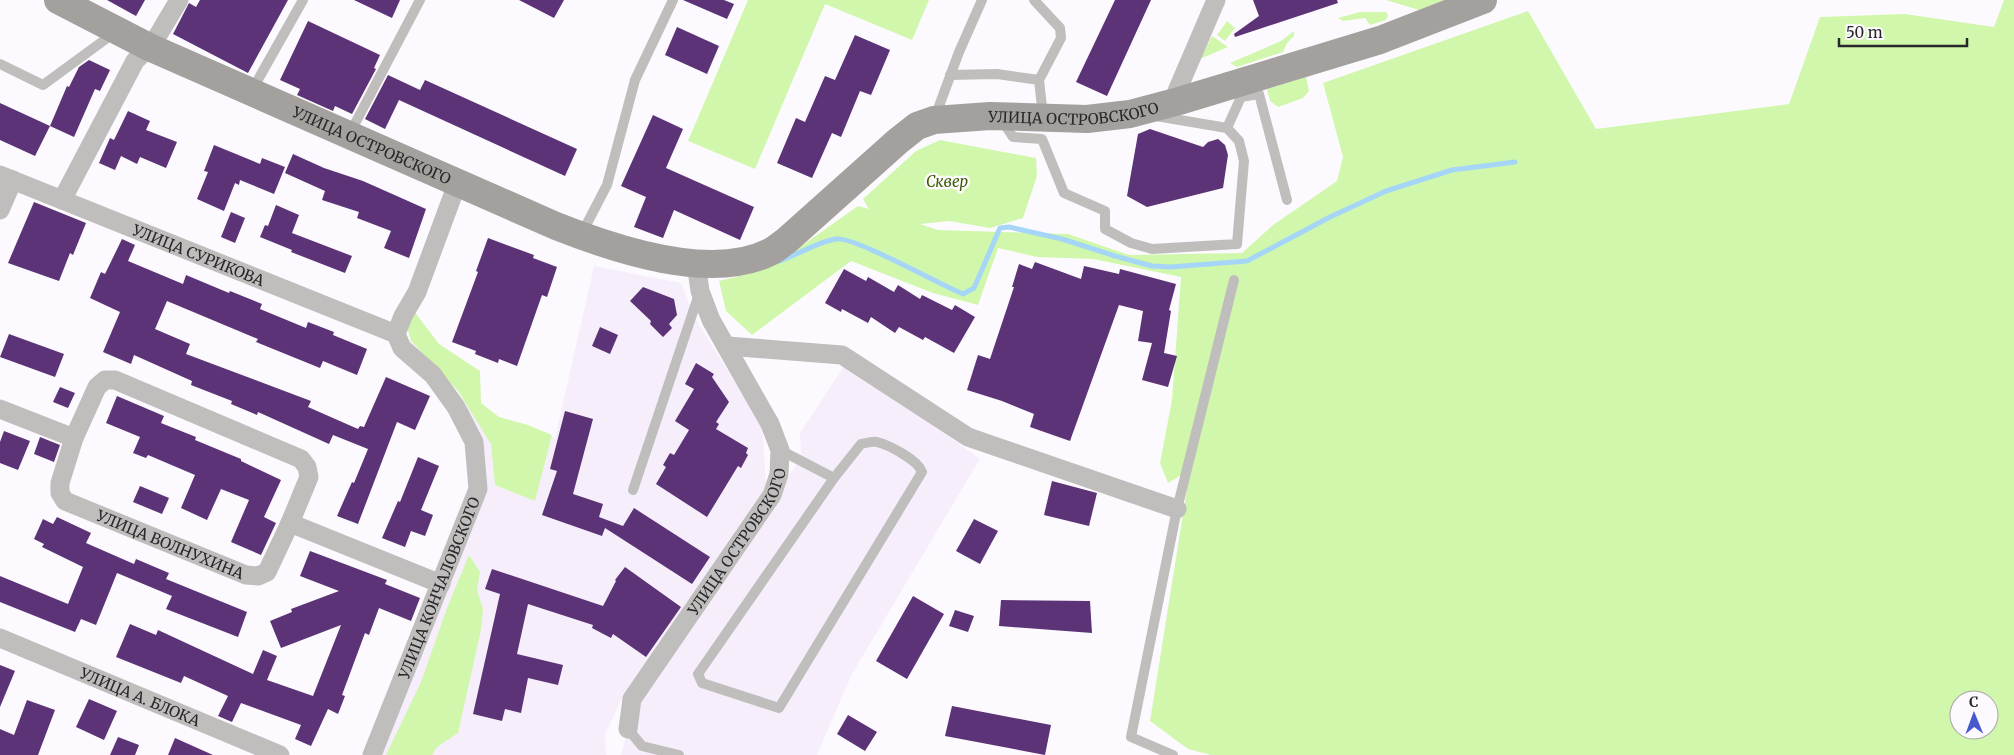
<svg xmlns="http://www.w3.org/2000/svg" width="2014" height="755" viewBox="0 0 2014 755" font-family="Merriweather,serif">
  <rect width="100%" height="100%" fill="#fdfaff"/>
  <!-- built -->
  <g fill="#f6effb">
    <polygon points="594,266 681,283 694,316 763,427 766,491 620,702 605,735 606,755 382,755 487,490 481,440 466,407 555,438"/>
    <polygon points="846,363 980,459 852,674 817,755 621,755 636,701 649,676 801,458 800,433"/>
  </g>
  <!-- green -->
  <g fill="#d1f7ac" fill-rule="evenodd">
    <polygon points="748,0 929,0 912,40 825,4 755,169 688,141"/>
    <polygon points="1386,0 1444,0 1419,10"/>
    <path d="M2004 0H2014V755H1211L1188 749 1150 721 1190 470 1168 483 1160 463 1172 400 1181 277 1093 259 1037 257 998 248 978 305 933 293 851 261 752 335 726 311 719 281 756 272 800 247 858 206 869 209 863 199 916 151 940 140 1036 158 1037 176 1023 218 990 228 949 221 920 224 938 230 1068 234 1129 255 1242 253 1273 225 1337 181 1343 157 1323 83 1528 11 1596 129 1789 104 1820 17 1905 14 1994 27ZM1959 700H1989V730H1959Z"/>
    <polygon points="1360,12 1386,12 1388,15 1386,20 1370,25 1365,18 1343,21 1338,18"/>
    <polygon points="1227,21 1235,28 1225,41 1217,35"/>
    <polygon points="1294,31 1294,36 1287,43 1283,52 1237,67 1230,63 1281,41"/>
    <polygon points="1212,36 1228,47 1200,59"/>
    <polygon points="1306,77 1309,91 1303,98 1278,107 1270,101 1267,89"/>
    <polygon points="414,311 439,344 480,371 481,403 499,417 528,425 552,435 535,501 495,485 491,444 458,391 411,341 406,323"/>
    <polygon points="469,555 480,572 477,590 483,609 481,630 458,733 437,747 432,755 386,755 421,682 447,608"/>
  </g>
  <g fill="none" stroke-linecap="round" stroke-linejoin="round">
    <!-- stream -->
    <path stroke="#a5d6f7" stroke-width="5" d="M779 261C798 255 816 242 836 239 854 236 940 285 963 294L974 288 1000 228 1009 227 1062 239 1115 256 1152 266 1171 267 1247 261 1330 217 1386 191 1452 170 1515 162"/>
  </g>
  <!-- building -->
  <g fill="#5b3376">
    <polygon points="107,0 145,0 136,16"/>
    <polygon points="200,0 288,0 248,73 173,34 189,3 196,7"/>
    <polygon points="354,0 400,0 392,18"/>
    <polygon points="519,0 564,0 554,18"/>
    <polygon points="683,0 724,0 734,4 727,19"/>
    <polygon points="1115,0 1151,0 1107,96 1076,82"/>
    <polygon points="1253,0 1337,0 1338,3 1235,37 1234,34 1259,16"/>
    <polygon points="308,21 380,55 374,68 376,69 352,114 335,106 333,111 297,95 300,89 280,80"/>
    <polygon points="677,27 719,46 707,74 665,55"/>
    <polygon points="855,35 890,50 871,95 860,91 841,137 832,133 812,178 777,163 796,118 805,122 825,76 835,80"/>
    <polygon points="89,60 110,70 100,91 95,89 74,137 50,126 67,86 69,87 79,67"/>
    <polygon points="388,75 420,90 425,80 577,149 565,176 399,100 385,129 365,119"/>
    <polygon points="0,103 50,126 35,156 0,140"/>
    <polygon points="128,111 150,121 146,130 177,142 166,168 140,157 137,164 121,156 115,170 99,163 110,138 114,140"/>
    <polygon points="653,115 683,129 666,168 754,207 740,240 674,210 663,238 634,227 646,197 621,186"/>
    <polygon points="1150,129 1203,147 1208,142 1218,139 1225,145 1228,155 1223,188 1147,207 1127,196 1138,134"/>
    <polygon points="214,145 260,164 262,158 285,167 274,194 240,180 239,185 235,183 224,211 197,199 208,172 204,171"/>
    <polygon points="293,154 324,168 363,181 426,209 409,258 384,248 391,231 357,218 359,212 322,200 325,191 285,173"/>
    <polygon points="34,202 86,223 73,255 70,253 59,281 8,263"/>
    <polygon points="276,205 299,215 292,233 352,256 345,273 291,252 292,250 260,237 265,225 268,226"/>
    <polygon points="231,212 245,218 235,243 221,237"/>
    <polygon points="488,238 534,255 533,258 557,267 547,297 542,295 517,366 499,359 498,363 475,354 476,351 452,342 478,272 476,271"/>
    <polygon points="122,239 135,245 128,261 183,284 186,275 229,293 230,291 262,304 260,309 306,328 308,322 334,332 333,335 367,349 357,375 323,361 320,368 256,342 258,339 167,301 155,329 190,344 186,354 311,401 308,407 358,429 360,426 364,427 386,377 430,396 415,430 397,422 358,524 337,516 352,482 354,483 368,449 333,435 329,444 258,412 257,415 231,404 232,401 191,385 192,381 134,355 131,364 103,352 120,312 90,298 101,272 105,274"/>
    <polygon points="1035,262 1081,279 1084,266 1119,274 1120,269 1176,284 1169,310 1171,311 1164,353 1177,356 1168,387 1142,380 1152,343 1138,341 1143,311 1119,305 1070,441 1030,427 1034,414 1002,401 967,390 978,355 990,359 1014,287 1012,287 1019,264 1032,269"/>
    <polygon points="844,269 866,281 868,277 894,292 898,285 920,299 922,295 952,310 955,305 975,317 954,353 925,337 923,340 899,327 895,333 871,317 868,323 842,309 841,312 825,303"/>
    <polygon points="643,287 674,299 677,315 669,324 672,328 663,337 650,324 651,321 630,301"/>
    <polygon points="600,327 618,335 610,354 592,346"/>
    <polygon points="9,334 64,354 55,377 0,357"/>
    <polygon points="696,363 714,374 712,377 729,402 716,422 719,424 716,429 748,448 746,453 748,455 741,468 738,466 707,517 656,484 666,467 663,465 670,453 674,455 689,430 675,421 694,389 685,384"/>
    <polygon points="60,387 75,393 68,408 53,402"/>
    <polygon points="117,396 164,416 161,423 196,437 195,440 241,459 241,461 281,480 264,517 276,523 261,555 231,542 249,500 221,489 207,520 181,508 195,475 148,455 146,458 133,453 140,437 106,423"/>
    <polygon points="565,411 593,419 573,494 603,504 599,517 623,526 634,508 710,557 692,584 605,528 602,536 542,515 557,471 550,469"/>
    <polygon points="4,431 30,441 18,470 0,463 0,442"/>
    <polygon points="40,437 60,445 54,462 34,454"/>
    <polygon points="418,457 439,466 421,510 433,515 425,536 411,531 405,547 382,538 398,501 400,502"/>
    <polygon points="1052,481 1097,493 1089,526 1044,515"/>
    <polygon points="140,486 169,498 162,514 133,502"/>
    <polygon points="57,517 91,533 86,543 134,564 136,559 169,573 166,579 247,612 238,637 166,609 172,596 117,573 96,625 81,619 75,632 0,602 0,576 68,604 83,567 42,547 44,544 34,539 43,519 53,524"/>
    <polygon points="974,519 998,531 980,564 956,551"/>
    <polygon points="310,551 387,580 385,584 420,598 411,621 379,608 369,635 365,633 342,695 345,696 338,714 328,709 311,746 295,739 301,725 241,703 232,722 218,716 228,696 184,676 181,683 116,657 130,624 156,635 158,630 253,674 263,650 277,656 267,680 313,696 341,625 281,648 270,621 292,612 291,609 339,591 300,576"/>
    <polygon points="625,567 681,607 646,657 613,634 611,638 592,628 593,625 528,604 517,654 563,665 558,685 528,678 521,713 505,709 502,721 473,714 500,594 485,589 492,569 603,606 616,581 615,580"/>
    <polygon points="913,596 944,614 907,679 876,661"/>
    <polygon points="1001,600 1090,601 1092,633 999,626"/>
    <polygon points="955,610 974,616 968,632 949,626"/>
    <polygon points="0,665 15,671 0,707"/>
    <polygon points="89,699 117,711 104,740 76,727"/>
    <polygon points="27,700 55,710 38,755 0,755 0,729 14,735"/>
    <polygon points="952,706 1051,725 1045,755 945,736"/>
    <polygon points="848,715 877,732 865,751 837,734"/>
    <polygon points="118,737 139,745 135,755 110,755"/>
    <polygon points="175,738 213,755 168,755"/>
  </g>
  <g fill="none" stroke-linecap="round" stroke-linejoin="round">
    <!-- lane -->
    <g stroke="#c0bebc" stroke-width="10">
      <polyline points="1034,0 1060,28 1061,38 1039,80 1043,116"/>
      <polyline points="0,64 43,85 114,33"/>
      <polyline points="950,75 997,74 1039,80"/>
      <polyline points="251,92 303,0"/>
      <polyline points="935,117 959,52 982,0"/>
      <polyline points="1001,119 1013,137 1042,139 1064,193 1105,211 1105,229 1131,243 1152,249 1237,244 1244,161 1239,141 1227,128 1156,116"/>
      <polyline points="1227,128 1241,97 1259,94 1287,200"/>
      <polyline points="349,135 420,0"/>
      <polyline points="581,235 607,185 635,80 673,0"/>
      <path d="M780 450 834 478 861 444C866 443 872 441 877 442 889 445 918 460 922 472L779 708 702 683 698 674 834 478"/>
      <polyline points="633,490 699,294"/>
      <polyline points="628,729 642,746 679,755"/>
      <polyline points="1173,755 1131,737 1177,509 1234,280"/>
    </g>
    <!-- street -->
    <g stroke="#c0bebc" stroke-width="19">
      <polyline points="1179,101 1177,91 1216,0"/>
      <path id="s1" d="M0 175 396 334"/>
      <polyline points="62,200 135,61 154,42 179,0"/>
      <polyline points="0,210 13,180"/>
      <polyline points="727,346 842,355 968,437 1177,509"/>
      <path id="s2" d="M0 409 74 438 60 483V493L65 501 246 575 258 576 267 572 290 523 441 584"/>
      <polyline points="74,438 97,387 105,380 115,380 301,459 307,467 309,477 290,523"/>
      <path id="s3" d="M0 638 280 755"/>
      <path id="s4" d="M628 729 632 699 772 495 779 474 780 450 770 424 711 320 700 291 696 263"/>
      <path id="s5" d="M372 755 478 489 474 442 456 407 433 375 402 348 396 334 403 316 417 292 457 184"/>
    </g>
    <!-- secondary -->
    <path stroke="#a3a09d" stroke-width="28" id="s6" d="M58 0 149 47 556 226C614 249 711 282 770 252 776 249 781 244 786 241L898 141 917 126 934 120 990 116 1087 119 1130 114 1179 101 1380 40 1483 0"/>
  </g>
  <g text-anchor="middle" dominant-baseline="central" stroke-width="5" stroke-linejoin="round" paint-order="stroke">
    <!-- street labels -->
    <g font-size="15" fill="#282729" stroke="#fdfaff">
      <text stroke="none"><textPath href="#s6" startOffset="1120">УЛИЦА ОСТРОВСКОГО</textPath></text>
      <text stroke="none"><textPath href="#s6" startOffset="346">УЛИЦА ОСТРОВСКОГО</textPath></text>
      <text stroke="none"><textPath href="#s1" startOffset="214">УЛИЦА СУРИКОВА</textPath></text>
      <text stroke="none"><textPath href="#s4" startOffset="220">УЛИЦА ОСТРОВСКОГО</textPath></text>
      <text stroke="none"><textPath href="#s2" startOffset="260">УЛИЦА ВОЛНУХИНА</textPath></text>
      <text stroke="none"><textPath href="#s5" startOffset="180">УЛИЦА КОНЧАЛОВСКОГО</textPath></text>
      <text stroke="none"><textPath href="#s3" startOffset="152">УЛИЦА А. БЛОКА</textPath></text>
    </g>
    <!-- park labels -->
    <g font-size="15" font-style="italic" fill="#3c5e03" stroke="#fdfaff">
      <text x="947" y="181">Сквер</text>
    </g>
  </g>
  <!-- north arrow -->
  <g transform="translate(1974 715) rotate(359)"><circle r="24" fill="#fdfaff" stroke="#a8a6a9"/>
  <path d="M0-4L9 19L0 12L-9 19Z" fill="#4759cd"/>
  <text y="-8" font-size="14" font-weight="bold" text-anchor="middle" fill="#282729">С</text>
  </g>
  <!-- scale -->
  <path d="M1839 38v8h128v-8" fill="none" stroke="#282729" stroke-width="2.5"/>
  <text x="1846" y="38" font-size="15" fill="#282729" stroke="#fdfaff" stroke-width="4" paint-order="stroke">50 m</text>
</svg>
